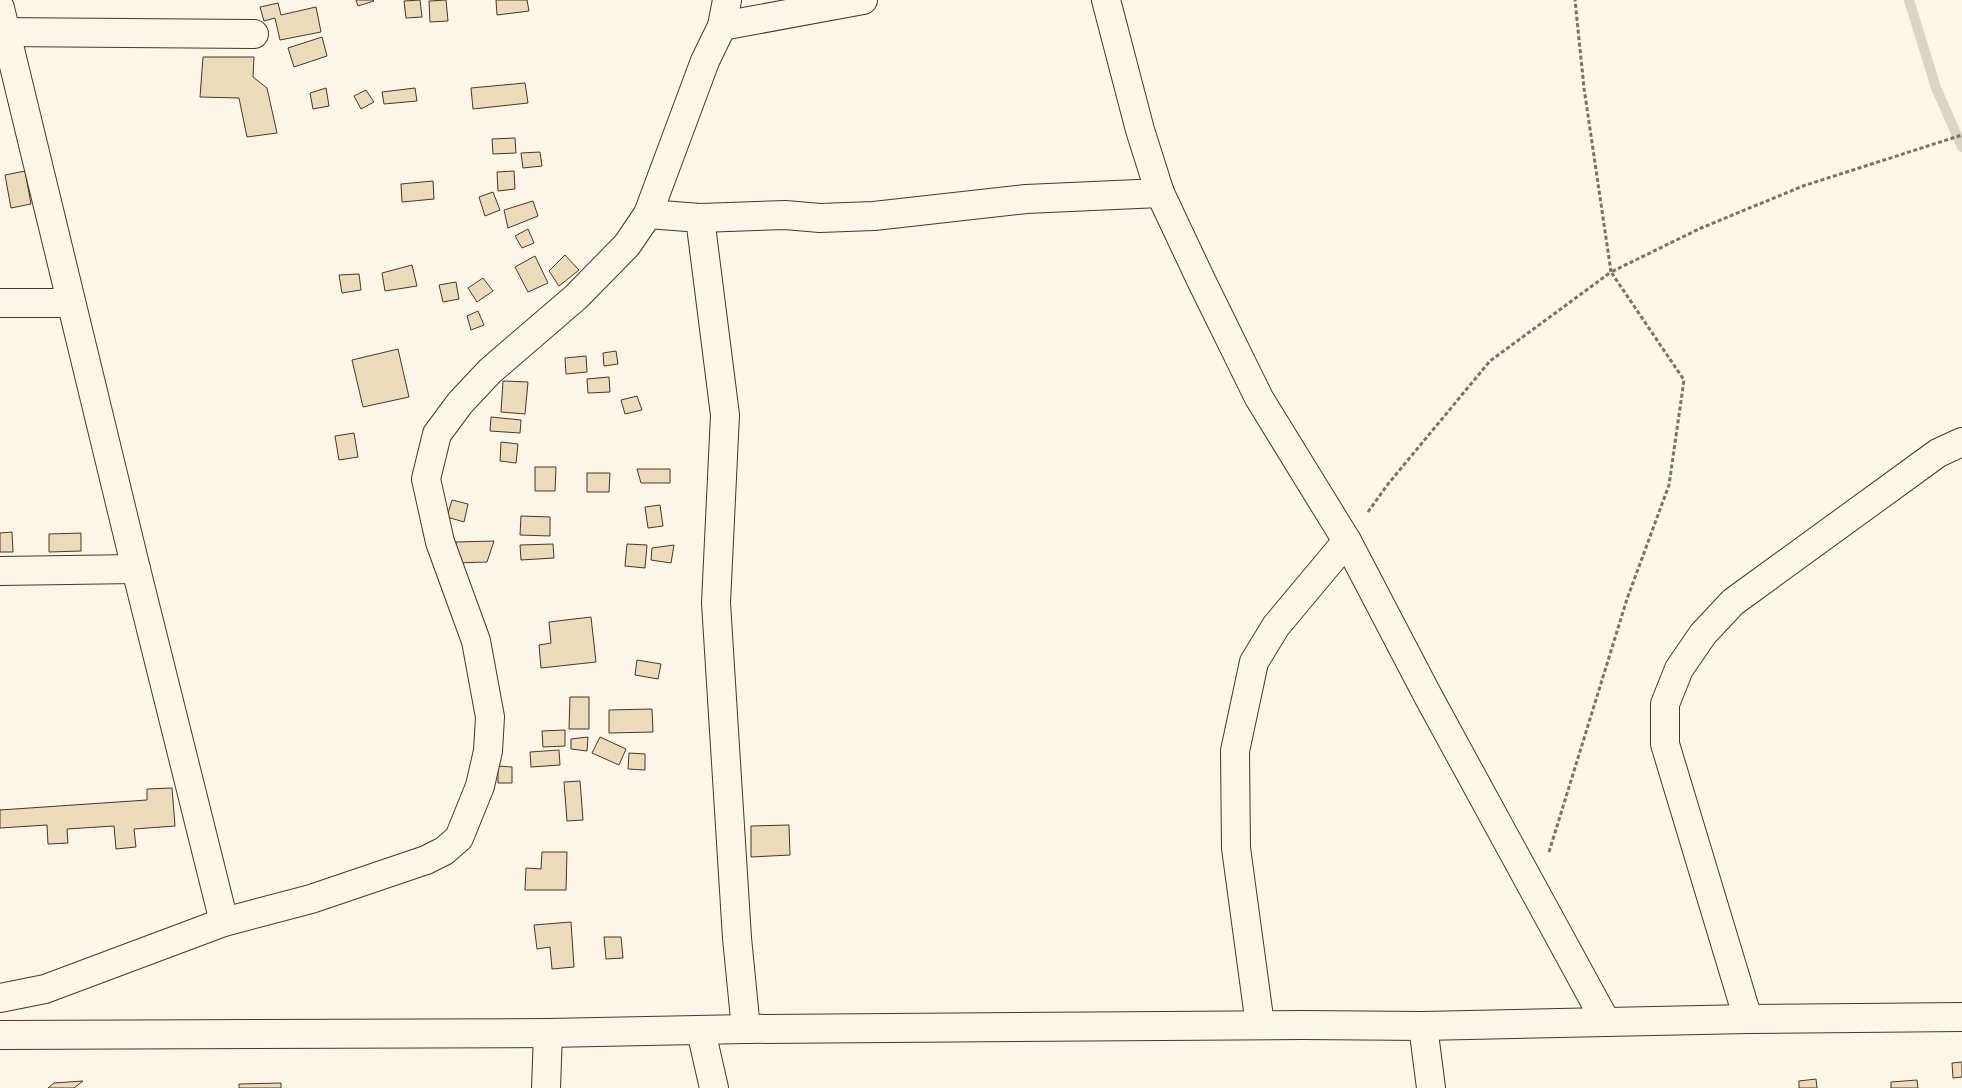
<svg xmlns="http://www.w3.org/2000/svg" width="1962" height="1088" viewBox="0 0 1962 1088" font-family="Manrope,sans-serif">
  <rect width="100%" height="100%" fill="#fbf6e9"/>
  <g fill="none" stroke-linecap="round" stroke-linejoin="round">
    <!-- stream -->
    <polyline stroke="#dcd4c6" stroke-width="10" points="1909,0 1936,88 1962,147"/>
  </g>
  <!-- building -->
  <g fill="#ecdcbc" stroke="#4a3520">
    <polygon points="356,0 373,0 374,1 358,6"/>
    <polygon points="420,0 422,17 406,18 404,1"/>
    <polygon points="446,0 448,21 430,22 429,1"/>
    <polygon points="496,0 527,0 529,11 497,15"/>
    <polygon points="278,3 281,15 316,7 321,32 280,40 275,18 264,21 260,7"/>
    <polygon points="322,37 327,56 294,67 288,48"/>
    <polygon points="203,57 254,57 253,77 267,88 277,133 247,137 239,98 200,97"/>
    <polygon points="525,83 528,103 473,109 471,88"/>
    <polygon points="326,88 329,106 313,109 310,93"/>
    <polygon points="415,88 417,101 384,104 382,92"/>
    <polygon points="366,90 374,102 361,109 354,96"/>
    <polygon points="515,138 516,153 493,154 492,139"/>
    <polygon points="540,152 542,166 523,168 521,153"/>
    <polygon points="25,171 31,204 11,208 5,175"/>
    <polygon points="514,171 515,189 498,191 497,172"/>
    <polygon points="433,181 434,199 402,202 401,184"/>
    <polygon points="493,192 500,210 485,216 479,197"/>
    <polygon points="533,201 538,216 508,228 504,210"/>
    <polygon points="528,229 534,243 522,248 515,236"/>
    <polygon points="565,255 579,270 559,286 549,271"/>
    <polygon points="535,256 548,283 528,292 515,267"/>
    <polygon points="412,265 417,286 385,291 382,273"/>
    <polygon points="359,274 361,290 342,293 339,275"/>
    <polygon points="483,278 493,291 477,302 468,288"/>
    <polygon points="456,282 459,299 443,302 439,285"/>
    <polygon points="478,311 484,325 471,330 467,316"/>
    <polygon points="398,349 409,397 363,407 352,360"/>
    <polygon points="616,351 618,364 604,366 603,353"/>
    <polygon points="586,356 587,372 566,374 565,358"/>
    <polygon points="609,377 610,392 588,393 587,379"/>
    <polygon points="503,381 528,382 525,414 501,412"/>
    <polygon points="637,396 642,410 625,414 621,400"/>
    <polygon points="491,417 521,420 520,433 490,431"/>
    <polygon points="354,433 358,457 339,460 335,436"/>
    <polygon points="501,442 518,444 516,463 500,461"/>
    <polygon points="535,467 556,467 555,491 535,491"/>
    <polygon points="637,469 670,469 670,483 641,483"/>
    <polygon points="587,473 610,473 609,492 587,492"/>
    <polygon points="452,500 468,504 464,522 447,517"/>
    <polygon points="660,505 663,526 648,528 645,507"/>
    <polygon points="521,516 550,517 550,536 520,535"/>
    <polygon points="12,532 13,552 0,552 0,533"/>
    <polygon points="81,533 81,551 49,552 49,534"/>
    <polygon points="494,541 487,562 456,563 456,542"/>
    <polygon points="553,544 554,558 521,560 520,545"/>
    <polygon points="627,544 647,545 645,568 625,566"/>
    <polygon points="674,545 671,563 651,560 652,548"/>
    <polygon points="591,617 596,662 541,668 539,645 551,643 549,622"/>
    <polygon points="637,660 661,664 658,679 635,675"/>
    <polygon points="570,697 589,697 589,729 569,729"/>
    <polygon points="652,709 653,732 609,733 609,710"/>
    <polygon points="565,730 565,746 543,747 542,731"/>
    <polygon points="588,737 587,751 571,749 571,739"/>
    <polygon points="600,737 626,749 619,765 592,753"/>
    <polygon points="559,750 560,765 531,767 530,752"/>
    <polygon points="629,753 645,754 645,770 628,769"/>
    <polygon points="498,766 512,767 512,783 498,783"/>
    <polygon points="580,781 583,820 567,821 564,782"/>
    <polygon points="172,788 175,826 134,829 136,847 116,849 114,826 67,829 68,843 48,844 47,825 0,828 0,810 147,800 147,789"/>
    <polygon points="789,825 790,855 751,857 751,826"/>
    <polygon points="542,852 567,852 566,890 525,890 526,868 541,869"/>
    <polygon points="571,922 574,967 552,969 550,947 537,949 534,925"/>
    <polygon points="604,937 621,937 623,958 606,959"/>
    <polygon points="1962,1062 1962,1077 1953,1078 1952,1063"/>
    <polygon points="1816,1079 1817,1088 1799,1088 1799,1081"/>
    <polygon points="1917,1080 1918,1088 1891,1088 1891,1082"/>
    <polygon points="83,1081 74,1088 48,1088 54,1083"/>
    <polygon points="281,1083 281,1088 239,1088 239,1084"/>
  </g>
  <g fill="none" stroke-linecap="round" stroke-linejoin="round">
    <defs>
      <g id="minor">
        <polyline points="1106,0 1140,130 1160,193 1201,280 1259,398 1347,541 1428,696 1606,1022"/>
        <polyline points="0,8 136,569 224,922"/>
        <polyline points="722,26 863,0"/>
        <polyline points="0,32 254,34"/>
        <polyline points="648,214 700,218 725,415 716,603 737,938 746,1029"/>
        <polyline points="700,218 785,215 820,218 874,216 1026,199 1160,193"/>
        <polyline points="0,303 71,303"/>
        <polyline points="0,571 136,569"/>
        <polyline points="0,998 45,989 224,922 311,899 426,860 444,851 459,838 480,786 488,751 490,717 476,641 440,542 426,479 437,434 460,403 490,371 576,297 627,245 648,214 705,61 722,26 727,0"/>
        <polyline points="1748,1019 1665,744 1665,704 1679,669 1703,634 1733,602 1938,453 1962,442"/>
        <polyline points="1260,1025 1236,848 1235,751 1254,662 1276,626 1347,541"/>
        <polyline points="1423,1026 1431,1088"/>
        <polyline points="701,1031 714,1088"/>
        <polyline points="0,1035 548,1033 746,1029 1303,1025 1423,1026 1748,1019 1962,1017"/>
        <polyline points="546,1088 548,1033"/>
      </g>
    </defs>
    <!-- minor casing -->
    <use href="#minor" stroke="#4a3520" stroke-width="30"/>
    <!-- path -->
    <g stroke="#7f6f5c" stroke-width="3" stroke-dasharray="4 2.5" stroke-linecap="butt">
      <polyline points="1368,512 1388,484 1490,361 1611,272 1584,88 1575,0"/>
      <polyline points="1549,852 1627,599 1669,485 1684,380 1611,272 1701,228 1803,186 1962,135"/>
    </g>
    <!-- minor -->
    <use href="#minor" stroke="#fbf6e9" stroke-width="28"/>
  </g>
</svg>
